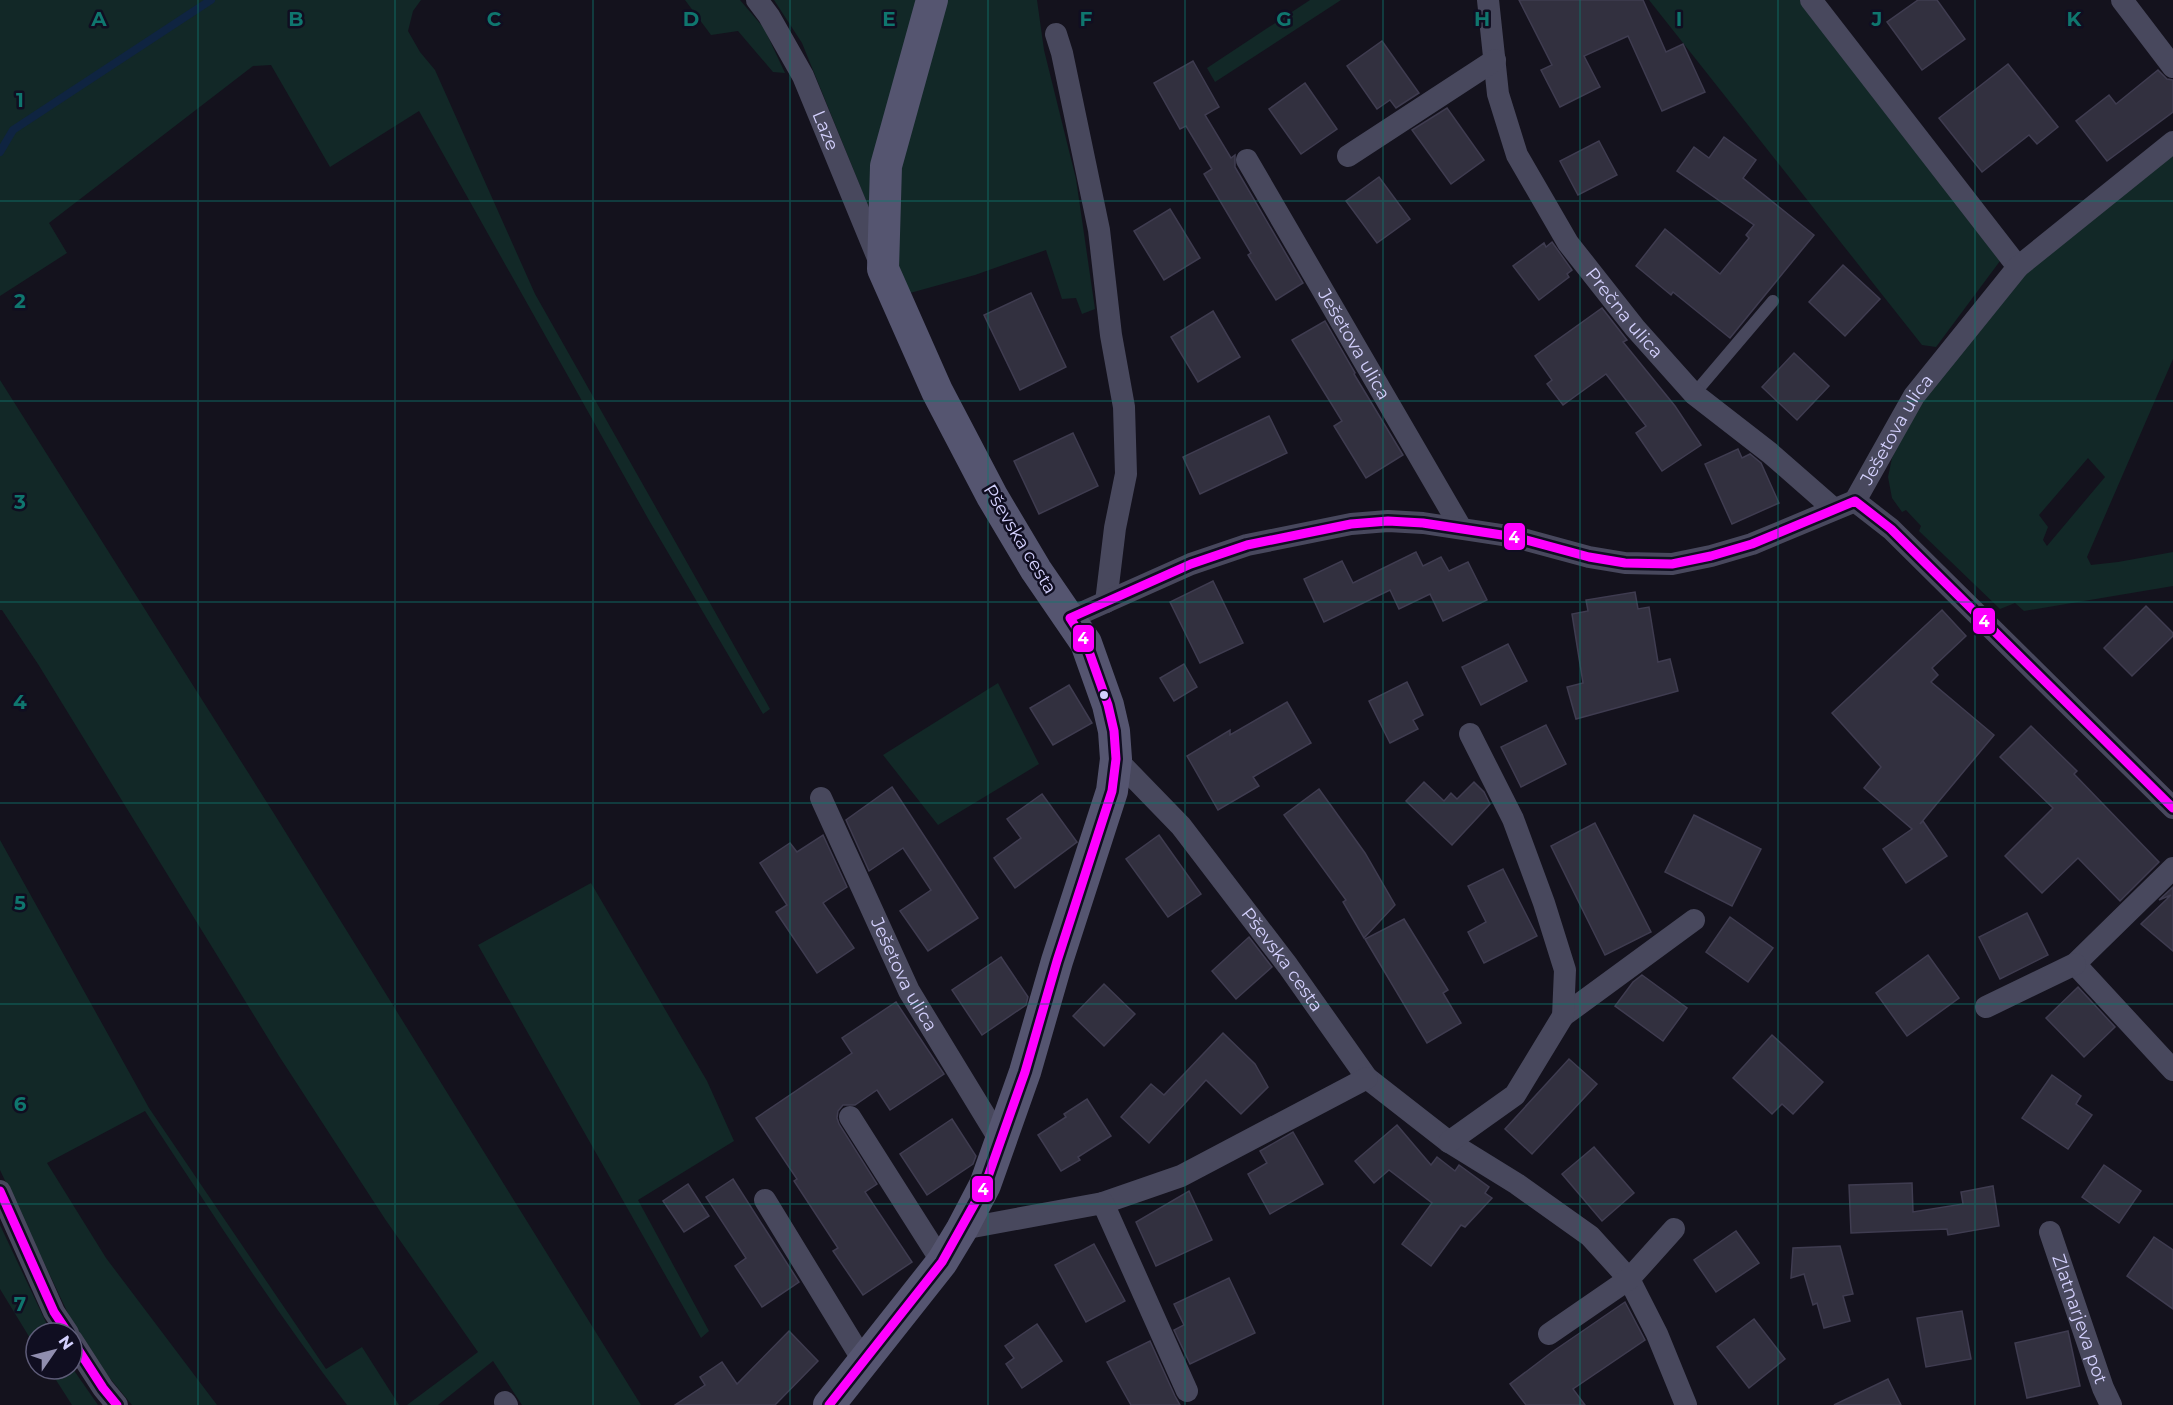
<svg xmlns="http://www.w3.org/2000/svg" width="2173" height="1405" viewBox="0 0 2173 1405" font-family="Montserrat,sans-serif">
  <rect width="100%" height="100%" fill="#14121d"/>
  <!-- green -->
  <g fill="#122827" fill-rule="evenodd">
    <polygon points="0,0 421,0 413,11 408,31 420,52 435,70 535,294 770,709 763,714 650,522 419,111 330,167 271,65 253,66 49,223 67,253 0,296"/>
    <polygon points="685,0 740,0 764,28 785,73 773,72 738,31 711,35"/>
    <polygon points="774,0 1037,0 1044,50 1076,179 1095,309 1082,314 1076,298 1062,299 1046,250 975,275 910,293 882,240 802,43"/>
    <polygon points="1310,0 1341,0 1215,82 1207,68"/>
    <polygon points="1649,0 1800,0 2000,261 1936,347 1922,345"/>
    <path d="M2173 153V359L2087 557 2091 565 2118 562 2173 552V586L2024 611 2015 603 2000 609 1919 531 1921 526 1906 510 1902 512 1892 498 1888 477 1892 458 1919 402 2030 268ZM2088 458 2105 477 2047 546 2043 540 2048 527 2039 515Z"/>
    <polygon points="0,380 273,812 641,1405 522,1405 493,1361 438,1405 407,1405 478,1352 385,1219 279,1056 38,664 2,610 0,610"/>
    <polygon points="998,683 1039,764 938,825 883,755"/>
    <path d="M0 840 149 1108 326 1369 362 1347 399 1405H347C275 1311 210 1210 145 1111L47 1163 106 1258 217 1405H132L84 1347 0 1170Z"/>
    <polygon points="591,883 707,1081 734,1141 638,1200 709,1331 701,1338 478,945"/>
    <polygon points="0,1225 51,1333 36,1333 36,1348 0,1289"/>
    <polygon points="72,1368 73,1369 98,1405 72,1405 49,1369"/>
  </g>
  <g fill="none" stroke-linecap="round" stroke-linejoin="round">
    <!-- stream -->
    <polyline stroke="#0f2441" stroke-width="8" points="0,152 13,130 211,0"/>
  </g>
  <!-- building -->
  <g fill="#32303f" stroke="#3f3c50" stroke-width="1.5">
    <polygon points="1519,0 1643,0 1666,52 1683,44 1705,92 1662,111 1628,36 1584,56 1600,87 1560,107 1541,70 1552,65"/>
    <polygon points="1918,0 1937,0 1965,39 1922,70 1887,22"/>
    <polygon points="1382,41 1419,93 1396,108 1390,100 1377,109 1347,66"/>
    <polygon points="1193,61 1219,107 1205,115 1231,158 1235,155 1235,167 1303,283 1276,300 1248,255 1251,253 1204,174 1212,169 1186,126 1180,129 1154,83"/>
    <polygon points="2008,64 2058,127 2037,144 2029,135 1982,172 1939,118"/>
    <polygon points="2158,70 2167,79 2173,80 2173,112 2107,161 2076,121 2109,95 2116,104"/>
    <polygon points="1305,83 1337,129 1301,154 1269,109"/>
    <polygon points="1447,108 1484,160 1451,184 1412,130"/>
    <polygon points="1724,137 1756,160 1743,178 1814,235 1730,338 1673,292 1671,295 1636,266 1665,229 1720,274 1749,238 1746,235 1754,225 1677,171 1694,147 1709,158"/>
    <polygon points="1599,141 1617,175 1578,195 1560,161"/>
    <polygon points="1379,177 1410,219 1377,243 1346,201"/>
    <polygon points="1170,209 1200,258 1164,280 1134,231"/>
    <polygon points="1552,242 1572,270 1567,274 1569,277 1539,300 1513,266 1544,243 1546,247"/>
    <polygon points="1843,265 1880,299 1845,336 1809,302"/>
    <polygon points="1031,293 1066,367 1020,390 984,315"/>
    <polygon points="1602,308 1627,340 1623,342 1675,406 1701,445 1662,471 1636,433 1646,426 1606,374 1563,405 1547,384 1552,380 1535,356"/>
    <polygon points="1213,311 1240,357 1198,382 1171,337"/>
    <polygon points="1325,321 1355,373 1354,374 1403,455 1366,478 1334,426 1342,421 1292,340"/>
    <polygon points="1794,353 1829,386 1797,420 1762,387"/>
    <polygon points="1269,416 1287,453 1200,494 1183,457"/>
    <polygon points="1073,433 1098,486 1039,514 1014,461"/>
    <polygon points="1738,449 1742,458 1750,454 1761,463 1779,503 1732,524 1705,464"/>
    <polygon points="1416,552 1423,566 1441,557 1449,571 1468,562 1487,600 1443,621 1430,594 1399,609 1390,590 1324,622 1304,579 1342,561 1353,583"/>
    <polygon points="1213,581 1243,643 1200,663 1170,602"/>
    <polygon points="1635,592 1638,609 1649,607 1658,662 1670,659 1678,691 1576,719 1567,687 1583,683 1572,614 1588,611 1586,600"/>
    <polygon points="2146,606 2173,633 2173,636 2132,676 2104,648"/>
    <polygon points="1942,610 1966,636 1932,668 1938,675 1931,682 1994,735 1920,824 1923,821 1947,856 1906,883 1883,849 1912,829 1864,788 1881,767 1832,713"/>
    <polygon points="1508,644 1527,681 1481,705 1462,667"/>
    <polygon points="1184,664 1197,687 1174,701 1160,678"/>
    <polygon points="1407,682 1423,715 1413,720 1418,729 1390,743 1369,701"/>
    <polygon points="1069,685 1092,723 1053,745 1030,708"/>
    <polygon points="1287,702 1311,743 1253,777 1259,786 1218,810 1187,756 1230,730 1230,735"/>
    <polygon points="1546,725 1566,764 1521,787 1501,747"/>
    <polygon points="2031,726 2077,771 2074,774 2159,862 2120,901 2078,858 2042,893 2005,856 2053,808 2000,757"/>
    <polygon points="1424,782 1444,801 1451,793 1457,799 1474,782 1484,792 1490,804 1452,845 1406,801"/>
    <polygon points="892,787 978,918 928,951 900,911 931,890 903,848 869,871 846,820"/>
    <polygon points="1319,789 1365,853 1395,905 1364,938 1343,902 1346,900 1284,815"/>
    <polygon points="1042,794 1077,842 1015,888 994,858 1021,838 1007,819"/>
    <polygon points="1694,815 1761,849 1732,906 1665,872"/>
    <polygon points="1595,823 1651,932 1605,955 1551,846"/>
    <polygon points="823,835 847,887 823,903 854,948 817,973 776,912 787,905 760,863 790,843 797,852"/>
    <polygon points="1159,835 1201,894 1168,917 1126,859"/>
    <polygon points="1503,869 1537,936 1484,963 1468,932 1486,922 1468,886"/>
    <polygon points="2173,887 2173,951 2141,924 2171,895 2159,900"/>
    <polygon points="2027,913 2048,955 2000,979 1979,937"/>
    <polygon points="1730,917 1773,948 1748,982 1706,952"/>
    <polygon points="1404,919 1448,990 1443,993 1461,1023 1427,1043 1365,939"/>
    <polygon points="1249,937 1272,967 1236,999 1212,971"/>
    <polygon points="1928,955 1959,998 1907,1036 1876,993"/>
    <polygon points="1001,957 1028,997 1026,1005 982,1035 952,990"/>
    <polygon points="1642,975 1687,1008 1663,1041 1615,1006 1633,982"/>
    <polygon points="1104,984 1135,1014 1104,1046 1073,1016"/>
    <polygon points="2078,987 2115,1027 2084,1057 2046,1018"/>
    <polygon points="896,1002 944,1074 890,1110 877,1090 855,1105 843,1105 838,1111 837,1118 839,1124 877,1184 865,1192 912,1262 863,1295 833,1251 838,1248 794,1181 797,1179 756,1118 852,1053 842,1038"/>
    <polygon points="1223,1033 1255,1064 1268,1087 1241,1114 1206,1080 1149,1143 1121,1117 1151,1084 1164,1095"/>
    <polygon points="1772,1035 1823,1082 1793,1114 1782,1104 1772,1114 1733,1078"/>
    <polygon points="1569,1059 1597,1084 1532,1154 1505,1129"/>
    <polygon points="2052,1075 2081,1096 2076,1104 2092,1115 2068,1149 2022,1118"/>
    <polygon points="1087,1099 1111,1136 1078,1157 1080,1160 1061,1171 1038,1135 1066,1117 1064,1114"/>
    <polygon points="952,1119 976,1156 973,1164 927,1195 900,1154"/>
    <polygon points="1397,1125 1431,1165 1437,1157 1455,1171 1459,1165 1489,1187 1485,1193 1492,1198 1465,1227 1461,1225 1431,1266 1402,1244 1432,1203 1389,1170 1374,1183 1355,1161"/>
    <polygon points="1293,1132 1323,1184 1270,1214 1248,1174 1267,1163 1260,1151"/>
    <polygon points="1594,1147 1634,1193 1602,1221 1562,1174"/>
    <polygon points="2104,1165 2141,1191 2119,1223 2082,1197"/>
    <polygon points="733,1179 799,1282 762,1307 735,1266 746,1258 706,1197"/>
    <polygon points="1912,1183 1913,1212 1963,1204 1961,1192 1993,1186 1999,1226 1948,1235 1947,1229 1851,1233 1849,1185"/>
    <polygon points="688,1184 709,1216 684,1232 663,1201"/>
    <polygon points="1189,1191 1212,1240 1156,1266 1136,1222"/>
    <polygon points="1736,1231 1759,1263 1716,1292 1694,1260"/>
    <polygon points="2154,1237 2173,1250 2173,1309 2127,1276"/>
    <polygon points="1094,1244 1125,1301 1086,1322 1055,1265"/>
    <polygon points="1840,1246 1853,1294 1843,1296 1850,1321 1824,1328 1817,1303 1813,1305 1804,1274 1791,1278 1793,1248"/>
    <polygon points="1229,1278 1255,1333 1190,1364 1174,1330 1184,1325 1174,1304"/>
    <polygon points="1625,1302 1645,1340 1573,1389 1585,1405 1526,1405 1510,1384 1552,1352"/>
    <polygon points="1962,1311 1971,1359 1926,1367 1917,1318"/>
    <polygon points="1754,1319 1785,1359 1749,1388 1717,1347"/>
    <polygon points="1037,1324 1062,1361 1022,1388 1006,1364 1014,1358 1005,1346"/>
    <polygon points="789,1331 818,1361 775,1405 675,1405 705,1385 700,1377 722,1362 737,1384"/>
    <polygon points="2068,1331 2080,1386 2027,1398 2015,1343"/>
    <polygon points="1150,1341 1175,1396 1180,1405 1131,1405 1107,1362"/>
    <polygon points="1888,1379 1901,1405 1834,1405"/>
  </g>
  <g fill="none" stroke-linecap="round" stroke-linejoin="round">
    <!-- lane -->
    <polyline stroke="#48485d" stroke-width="12" points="1694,394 1773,301"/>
    <!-- street -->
    <g stroke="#48485d" stroke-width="22">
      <path id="s1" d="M757 0 769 16 803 76 880 263"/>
      <path id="s2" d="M1488 0 1498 94 1517 155 1568 243 1635 328 1694 394 1770 453 1834 509"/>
      <polyline points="1811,0 2018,267"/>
      <polyline points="2122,0 2173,67"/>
      <polyline points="1056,34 1062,53 1099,230 1111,335 1124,407 1126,474 1115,528 1106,602"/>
      <polyline points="1348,156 1495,60"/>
      <path id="s3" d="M1247 160 1461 528"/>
      <polyline points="1855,501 1891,529 2173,808"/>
      <path id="s4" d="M1070 618 1191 564 1247 545 1351 524 1388 521 1423 523 1515 537 1589 557 1625 563 1672 564 1711 556 1752 544 1855 501 1914 396 2018 267 2173 142"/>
      <path id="s5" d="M1116 759 1181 826 1288 966 1367 1078 1449 1142 1517 1184 1590 1236 1629 1279 1657 1334 1686 1405"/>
      <path id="s6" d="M821 798 909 991 1001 1142"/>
      <polyline points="2173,868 2075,964 2173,1070"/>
      <polyline points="1986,1007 2075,964"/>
      <polyline points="1563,1016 1694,920"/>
      <polyline points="850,1117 942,1262"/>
      <polyline points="1449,1142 1515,1095 1563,1016 1565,970 1544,903 1513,819 1470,734"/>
      <polyline points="0,1191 54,1312 68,1333"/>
      <polyline points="765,1200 864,1362"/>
      <polyline points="1103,1203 1181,1176 1367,1078"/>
      <polyline points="962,1229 1103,1203 1187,1391"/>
      <path id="s7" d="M2050 1232 2103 1388 2111 1405"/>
      <polyline points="1549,1334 1629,1279 1674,1229"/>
      <polyline points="72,1340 103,1388 117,1405"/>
      <polyline points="505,1402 507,1405"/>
    </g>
    <!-- secondary -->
    <polyline stroke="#555570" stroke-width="32" points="829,1405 942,1262 962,1229 985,1185 1025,1072 1057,961 1112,791 1116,759 1114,731 1108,705 1086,643 1036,570 992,496 937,391 883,269 886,166 932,0"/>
    <defs>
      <g id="bus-1">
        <polyline points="0,1191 54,1312 68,1333"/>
        <polyline points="72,1340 103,1388 117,1405"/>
        <polyline points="829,1405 942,1262 985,1185 1025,1072 1057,961 1112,791 1116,759 1114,731 1108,705 1086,643 1070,618 1191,564 1247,545 1351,524 1388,521 1423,523 1515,537 1589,557 1625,563 1672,564 1711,556 1752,544 1855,501 1891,529 2173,808"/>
      </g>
    </defs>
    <!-- bus-1 casing -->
    <use href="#bus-1" stroke="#100e21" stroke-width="14"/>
    <!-- bus-1 -->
    <use href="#bus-1" stroke="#f0f" stroke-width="9"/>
  </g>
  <!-- grid -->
  <path fill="none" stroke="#0f766e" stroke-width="1.5" stroke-opacity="0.55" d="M198 0V1405M395 0V1405M593 0V1405M790 0V1405M988 0V1405M1185 0V1405M1383 0V1405M1580 0V1405M1778 0V1405M1975 0V1405M0 201H2173M0 401H2173M0 602H2173M0 803H2173M0 1004H2173M0 1204H2173"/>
  <!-- markers -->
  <circle fill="#d3d0fd" stroke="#100e21" stroke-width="2" cx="1104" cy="695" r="5"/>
  <g text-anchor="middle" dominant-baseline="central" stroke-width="5" stroke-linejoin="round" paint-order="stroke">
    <!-- street labels -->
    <g font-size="18" fill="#d3d0fd" stroke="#100e21">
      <text stroke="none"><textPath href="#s1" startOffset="148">Laze</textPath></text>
      <text stroke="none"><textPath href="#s2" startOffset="350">Prečna ulica</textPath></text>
      <text stroke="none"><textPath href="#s3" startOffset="213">Ješetova ulica</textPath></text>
      <text stroke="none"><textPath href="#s4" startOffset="900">Ješetova ulica</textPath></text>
      <text transform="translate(1020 539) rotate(59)">Pševska cesta</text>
      <text stroke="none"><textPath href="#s5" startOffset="261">Pševska cesta</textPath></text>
      <text stroke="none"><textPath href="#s6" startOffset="195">Ješetova ulica</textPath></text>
      <text stroke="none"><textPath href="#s7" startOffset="92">Zlatnarjeva pot</textPath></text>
    </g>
  </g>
  <g font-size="20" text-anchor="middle" font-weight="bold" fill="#0f766e" stroke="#100e21" stroke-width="5" stroke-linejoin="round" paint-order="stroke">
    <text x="99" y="26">A</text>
    <text x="296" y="26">B</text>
    <text x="494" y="26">C</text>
    <text x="691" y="26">D</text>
    <text x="889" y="26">E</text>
    <text x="1086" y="26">F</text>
    <text x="1284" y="26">G</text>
    <text x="1482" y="26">H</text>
    <text x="1679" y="26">I</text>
    <text x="1877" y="26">J</text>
    <text x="2074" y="26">K</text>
    <text x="20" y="107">1</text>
    <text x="20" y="308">2</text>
    <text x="20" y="509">3</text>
    <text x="20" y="709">4</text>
    <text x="20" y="910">5</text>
    <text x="20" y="1111">6</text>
    <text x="20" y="1311">7</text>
  </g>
  <g stroke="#100e21" stroke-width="2">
    <rect x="1503" y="522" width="23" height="29" rx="6" fill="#f0f"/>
    <rect x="1972" y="607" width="24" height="28" rx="6" fill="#f0f"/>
    <rect x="1072" y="624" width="23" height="29" rx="6" fill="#f0f"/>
    <rect x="971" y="1175" width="23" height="28" rx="6" fill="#f0f"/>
  </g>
  <g font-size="16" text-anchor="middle" font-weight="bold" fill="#fff">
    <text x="1514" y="543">4</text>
    <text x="1984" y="627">4</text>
    <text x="1083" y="644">4</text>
    <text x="983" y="1195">4</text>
  </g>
  <!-- north arrow -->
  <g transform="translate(54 1351) rotate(55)"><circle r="28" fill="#100e21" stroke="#5e5c79" stroke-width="1.5"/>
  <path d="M0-4.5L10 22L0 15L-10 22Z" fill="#908eaf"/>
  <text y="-9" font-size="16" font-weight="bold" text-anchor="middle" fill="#d3d0fd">N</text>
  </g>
</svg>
